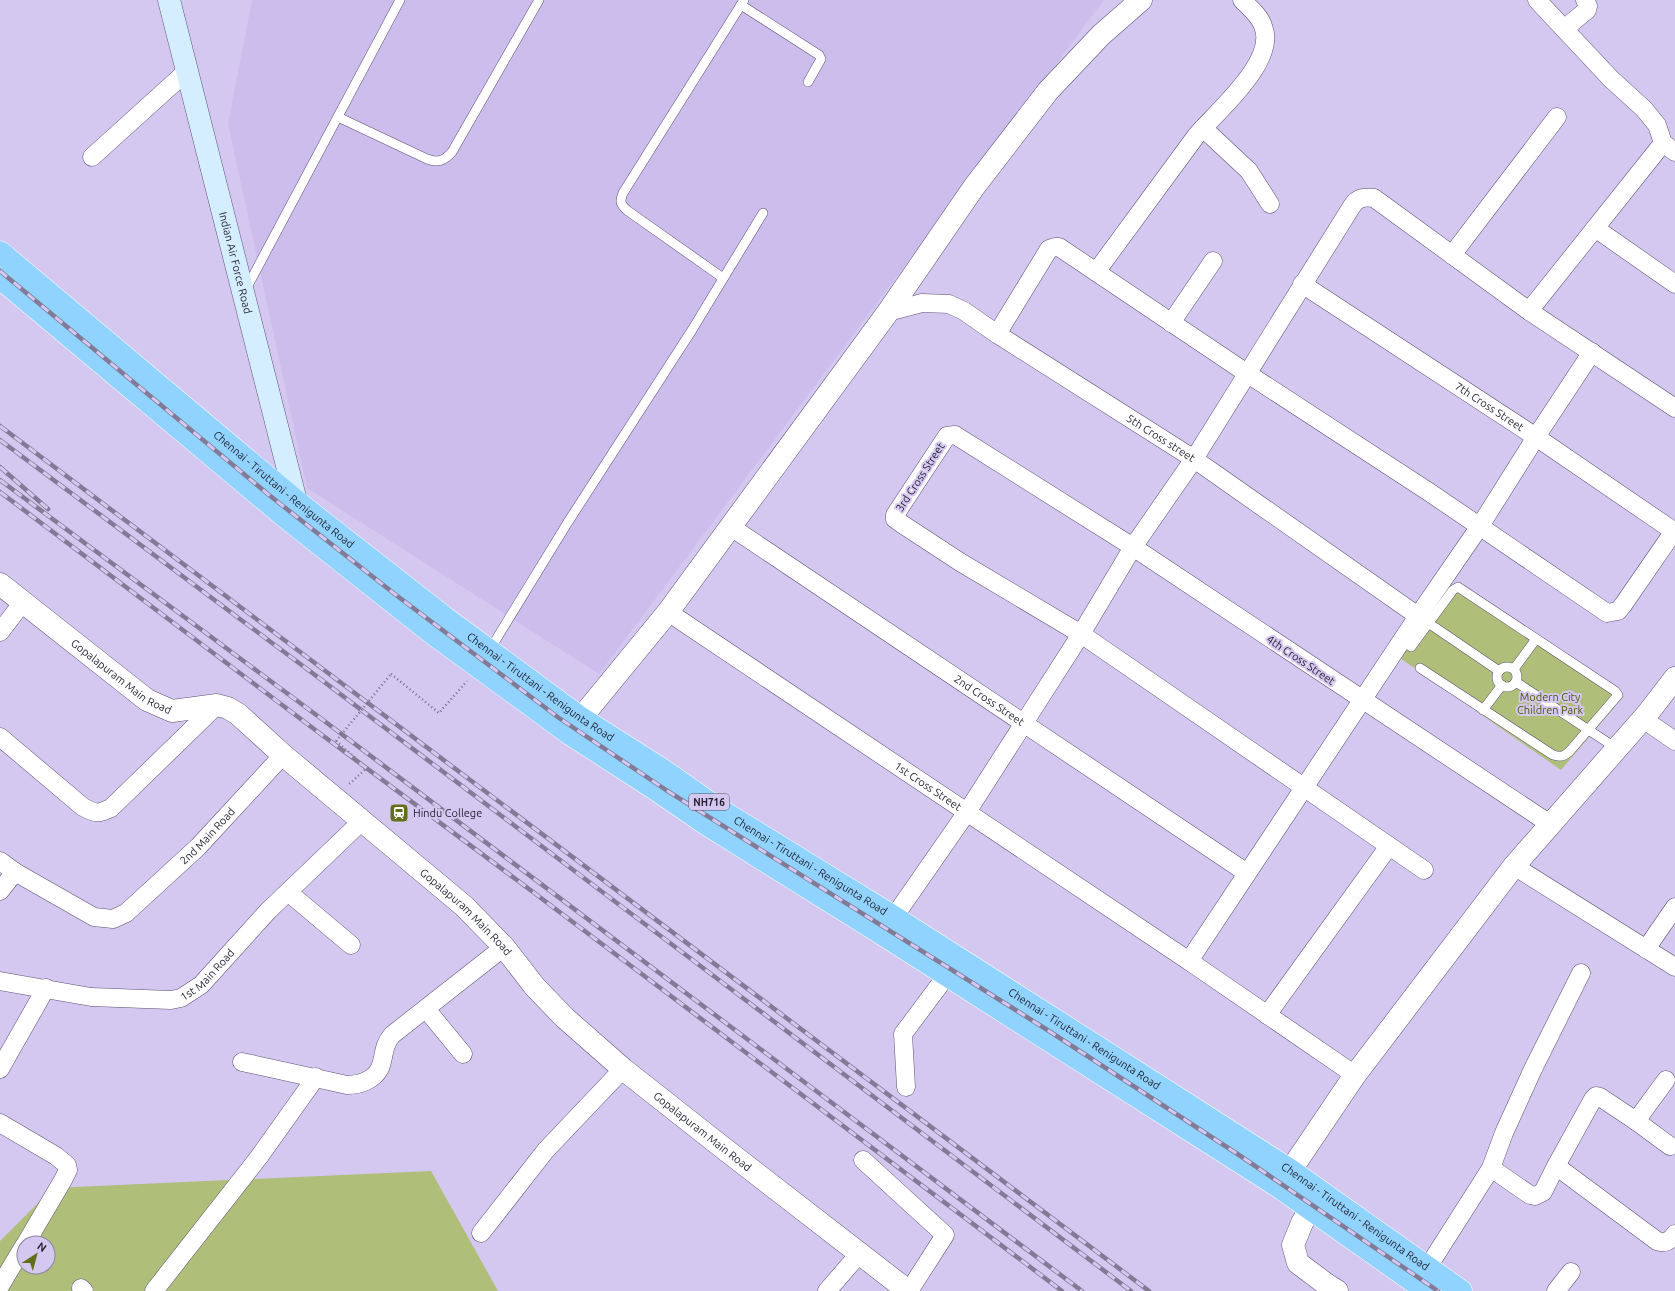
<svg xmlns="http://www.w3.org/2000/svg" width="1675" height="1291" viewBox="0 0 1675 1291" font-family="Ubuntu,sans-serif">
  <rect width="100%" height="100%" fill="#d4c8f0"/>
  <!-- built -->
  <polygon fill="#ccbded" points="252,0 1104,0 599,674 307,488 228,124"/>
  <!-- green -->
  <g fill="#afbe78" fill-rule="evenodd">
    <polygon points="1455,583 1624,696 1561,770 1400,658"/>
    <path d="M431 1171 498 1291H0V1241L53 1188ZM24 1243H48V1267H24Z"/>
  </g>
  <g fill="none" stroke-linecap="round" stroke-linejoin="round">
    <defs>
      <g id="service">
        <polyline points="741,5 819,55 821,59 808,82"/>
        <path d="M338 117 427 159C438 163 444 161 452 152L539 0"/>
        <path d="M723 278 628 211C621 205 619 202 623 193L744 0"/>
        <polyline points="245,291 400,0"/>
        <polyline points="1424,620 1499,671"/>
        <path d="M1411 647 1453 590 1458 587 1615 691 1618 695 1569 752C1563 757 1560 757 1553 755L1420 668"/>
        <polyline points="489,651 568,522 692,330 763,213"/>
        <circle cx="1507" cy="677" r="10"/>
        <polyline points="1514,669 1536,639"/>
        <polyline points="1516,682 1616,748"/>
        <polyline points="1483,710 1502,685"/>
      </g>
      <g id="minor">
        <polyline points="1537,0 1611,79 1644,109 1657,125 1663,143 1675,152"/>
        <polyline points="1564,29 1587,10 1588,6 1585,0"/>
        <polyline points="1203,128 1249,171 1270,204"/>
        <polyline points="92,157 187,71"/>
        <polyline points="1595,228 1675,284"/>
        <polyline points="1452,255 1557,117"/>
        <path d="M1096 272 1196 136C1216 112 1278 61 1263 26 1260 16 1249 7 1242 0"/>
        <path id="s1" d="M1302 284 1536 437 1675 532"/>
        <polyline points="1529,311 1663,143"/>
        <path id="s2" d="M888 312 922 303 949 304 964 311 997 334 1194 459 1418 616"/>
        <polyline points="1171,323 1213,261"/>
        <polyline points="997,334 1049,249 1055,247 1059,247 1248,374 1429,492 1607,613 1618,611 1623,605 1674,531"/>
        <path id="s3" d="M731 527 1247 873"/>
        <path id="s4" d="M668 612 1189 961"/>
        <polyline points="0,632 23,602"/>
        <polyline points="1643,719 1675,741"/>
        <path d="M0 737 83 807C96 814 98 814 111 808L217 705"/>
        <path d="M1550 824 1133 547 955 435 947 436 945 439 895 515V519L902 524 960 562 1081 634 1133 547 1194 459 1352 206C1358 197 1364 197 1374 198L1529 311 1675 408"/>
        <path id="s5" d="M0 861 15 872 94 917 113 919 126 913 198 847 283 755"/>
        <polyline points="1514,866 1675,967"/>
        <polyline points="0,891 15,872"/>
        <polyline points="288,892 351,945"/>
        <polyline points="887,927 967,812 1081,634 1424,870"/>
        <polyline points="1646,949 1675,907"/>
        <path id="s6" d="M0 981 91 997 171 1000 181 998 201 985 268 911 362 821"/>
        <polyline points="426,1009 463,1054"/>
        <polyline points="1267,1015 1389,846"/>
        <path d="M242 1062 347 1085C360 1085 374 1080 380 1068 385 1056 382 1047 392 1035L504 947"/>
        <polyline points="0,1069 46,988"/>
        <polyline points="1355,1075 1189,961 1418,616 1480,526 1536,437 1592,352"/>
        <polyline points="906,1087 903,1034 947,975"/>
        <polyline points="1636,1121 1670,1146"/>
        <polyline points="0,1123 56,1156 67,1165 68,1170 63,1180 26,1243"/>
        <polyline points="863,1160 945,1235 909,1291"/>
        <path d="M1556 1166 1657 1241C1665 1244 1670 1241 1675 1234"/>
        <polyline points="1491,1168 1530,1195 1535,1196 1543,1192 1556,1166 1593,1099 1596,1096 1600,1097 1636,1121 1666,1080"/>
        <polyline points="481,1233 546,1150 623,1069"/>
        <polyline points="1428,1267 1491,1168 1504,1133 1533,1069 1581,973"/>
        <polyline points="0,1286 24,1246"/>
        <polyline points="81,1288 84,1291"/>
        <polyline points="154,1291 259,1157 316,1077"/>
        <polyline points="827,1291 860,1253"/>
        <polyline points="1556,1291 1571,1272"/>
      </g>
      <g id="tertiary">
        <path id="s7" d="M0 584 147 700 172 711 217 705 228 708 238 714 283 755 464 906 504 947 535 987 565 1018 623 1069 722 1147 908 1291"/>
        <polyline points="571,733 581,718 668,612 888,312 974,187 1048,91 1101,35 1141,0"/>
        <polyline points="1280,1186 1355,1075 1514,866 1648,713 1675,678"/>
        <polyline points="1310,1209 1302,1223 1293,1245 1298,1263 1326,1284 1337,1291"/>
      </g>
      <g id="secondary">
        <path id="s8" d="M169 0 296 501V512"/>
      </g>
      <g id="trunk">
        <path id="s9" d="M0 252 296 501 444 617 581 718 663 770 717 808 894 917 1290 1170 1461 1291"/>
        <polyline points="0,278 284,516 432,633 570,734 652,787 706,824 882,934 1279,1187 1427,1291"/>
      </g>
    </defs>
    <!-- service casing -->
    <use href="#service" stroke="#5c5173" stroke-width="10"/>
    <!-- minor casing -->
    <use href="#minor" stroke="#5c5173" stroke-width="19"/>
    <!-- tertiary casing -->
    <use href="#tertiary" stroke="#5c5173" stroke-width="23"/>
    <!-- secondary casing -->
    <use href="#secondary" stroke="#5c5173" stroke-width="23"/>
    <!-- trunk casing -->
    <use href="#trunk" stroke="#fff" stroke-width="23"/>
    <!-- path -->
    <g stroke="#746c86" stroke-width="2.5" stroke-dasharray="1 3" stroke-linecap="butt">
      <polyline points="391,674 439,713 467,681"/>
      <polyline points="336,741 367,768 348,785"/>
    </g>
    <!-- service -->
    <use href="#service" stroke="#fff" stroke-width="9"/>
    <!-- minor -->
    <use href="#minor" stroke="#fff" stroke-width="18"/>
    <!-- tertiary -->
    <use href="#tertiary" stroke="#fff" stroke-width="22"/>
    <!-- secondary -->
    <use href="#secondary" stroke="#d5eeff" stroke-width="22"/>
    <!-- trunk -->
    <use href="#trunk" stroke="#90d3fe" stroke-width="22"/>
    <defs>
      <g id="rail">
        <polyline points="0,271 269,495 396,595 559,718 666,790 1049,1031 1239,1155 1438,1291"/>
        <polyline points="0,426 1149,1291"/>
        <polyline points="0,440 315,675 1131,1291"/>
        <polyline points="0,467 48,509"/>
        <polyline points="0,480 319,717 1082,1291"/>
        <polyline points="0,492 314,729 533,892 1062,1291"/>
      </g>
    </defs>
    <!-- rail casing -->
    <use href="#rail" stroke="#837a96" stroke-width="4.5"/>
    <!-- rail -->
    <use href="#rail" stroke="#d4c8f0" stroke-width="3" stroke-dasharray="9" stroke-linecap="butt"/>
    <!-- path-bridge -->
    <polyline stroke="#746c86" stroke-width="2.5" stroke-dasharray="1 3" stroke-linecap="butt" points="336,741 391,674"/>
  </g>
  <!-- icons -->
  <defs>
    <symbol id="station-square" viewBox="-11 -11 22 22"><rect x="-9" y="-9" width="18" height="18" rx="4" fill="#616f1a" stroke="#d4c8f0"/><path d="M-3-6H3Q5-6 5-4V2Q5 4 3 4L4.5 6H3L1.5 4h-3L-3 6H-4.5L-3 4Q-5 4-5 2V-4Q-5-6-3-6ZM-3.5-4v3h7v-3ZM-3.5 1v1.5H-2V1ZM2 1v1.5H3.5V1Z" fill="#fff"/></symbol>
  </defs>
  <g fill-rule="evenodd">
    <use href="#station-square" x="388" y="802" width="22" height="22"/>
  </g>
  <g text-anchor="middle" dominant-baseline="central" stroke-width="4" stroke-linejoin="round" paint-order="stroke">
    <!-- shield labels -->
    <rect fill="#d4c8f0" stroke="#585168" stroke-width="1" x="689" y="794" width="40" height="16" rx="3"/>
    <g font-size="10" font-weight="bold" fill="#231e2d">
      <text x="709" y="802">NH716</text>
    </g>
    <!-- street labels -->
    <g font-size="11" fill="#231e2d" stroke="#d4c8f0">
      <text stroke="none"><textPath href="#s8" startOffset="271">Indian Air Force Road</textPath></text>
      <text stroke="none"><textPath href="#s1" startOffset="224">7th Cross Street</textPath></text>
      <text stroke="none"><textPath href="#s2" startOffset="313">5th Cross street</textPath></text>
      <text transform="translate(920 477) rotate(-57)">3rd Cross Street</text>
      <text stroke="none"><textPath href="#s9" startOffset="370">Chennai - Tiruttani - Renigunta Road</textPath></text>
      <text transform="translate(1301 660) rotate(34)">4th Cross Street</text>
      <text stroke="none"><textPath href="#s7" startOffset="153">Gopalapuram Main Road</textPath></text>
      <text stroke="none"><textPath href="#s9" startOffset="694">Chennai - Tiruttani - Renigunta Road</textPath></text>
      <text stroke="none"><textPath href="#s3" startOffset="311">2nd Cross Street</textPath></text>
      <text stroke="none"><textPath href="#s4" startOffset="313">1st Cross Street</textPath></text>
      <text stroke="none"><textPath href="#s5" startOffset="255">2nd Main Road</textPath></text>
      <text stroke="none"><textPath href="#s9" startOffset="1018">Chennai - Tiruttani - Renigunta Road</textPath></text>
      <text stroke="none"><textPath href="#s7" startOffset="585">Gopalapuram Main Road</textPath></text>
      <text stroke="none"><textPath href="#s6" startOffset="218">1st Main Road</textPath></text>
      <text stroke="none"><textPath href="#s9" startOffset="1342">Chennai - Tiruttani - Renigunta Road</textPath></text>
      <text stroke="none"><textPath href="#s7" startOffset="909">Gopalapuram Main Road</textPath></text>
      <text stroke="none"><textPath href="#s9" startOffset="1666">Chennai - Tiruttani - Renigunta Road</textPath></text>
    </g>
    <!-- park labels -->
    <g font-size="11" fill="#4d5900" stroke="#d4c8f0">
      <text x="1550" y="697">Modern City<tspan x="1550" dy="13">Children Park</tspan></text>
    </g>
    <!-- poi labels -->
    <g font-size="11" fill="#231e2d" stroke="#d4c8f0" text-anchor="start">
      <text x="413" y="813">Hindu College</text>
    </g>
  </g>
  <!-- north arrow -->
  <g transform="translate(36 1255) rotate(36)"><circle r="19" fill="#d4c8f0" stroke="#8d84a2"/>
  <path d="M0-3L7 15L0 10L-7 15Z" fill="#616f1a"/>
  <text y="-6" font-size="11" font-weight="bold" text-anchor="middle" fill="#231e2d">N</text>
  </g>
</svg>
